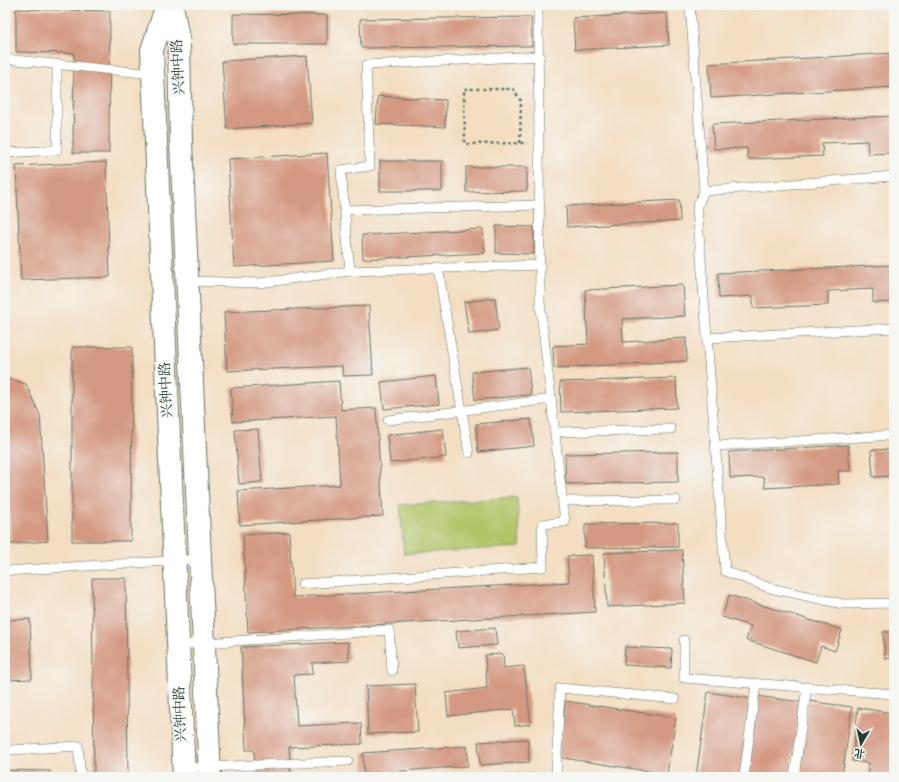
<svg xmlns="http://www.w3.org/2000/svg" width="899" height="782" viewBox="0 0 899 782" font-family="Vollkorn,'Noto Serif SC',serif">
  <rect width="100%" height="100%" fill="#f6f6f2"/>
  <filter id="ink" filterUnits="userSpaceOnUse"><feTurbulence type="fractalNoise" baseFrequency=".025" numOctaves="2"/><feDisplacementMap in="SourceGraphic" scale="8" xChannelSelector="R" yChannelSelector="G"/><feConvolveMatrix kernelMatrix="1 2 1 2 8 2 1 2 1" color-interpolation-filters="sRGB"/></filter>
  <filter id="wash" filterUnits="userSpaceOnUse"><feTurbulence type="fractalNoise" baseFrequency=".012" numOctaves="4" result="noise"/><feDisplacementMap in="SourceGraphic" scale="16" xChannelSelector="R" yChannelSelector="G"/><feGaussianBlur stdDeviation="0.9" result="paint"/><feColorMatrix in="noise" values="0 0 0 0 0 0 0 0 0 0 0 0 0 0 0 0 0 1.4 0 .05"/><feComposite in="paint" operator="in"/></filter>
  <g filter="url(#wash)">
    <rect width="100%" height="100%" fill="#f3dec2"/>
    <!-- green -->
    <polygon fill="#b1c468" stroke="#68804e" points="517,497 520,547 404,554 400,505"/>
    <g id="blocks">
      <!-- building -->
      <g fill="#d49982">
        <polygon points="16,9 110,11 109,153 73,153 74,53 16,52"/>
        <polygon points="667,13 669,45 575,50 573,18"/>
        <polygon points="233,14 327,15 327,44 233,44"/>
        <polygon points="531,17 532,46 361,48 360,19"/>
        <polygon points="894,53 894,87 711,98 709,64"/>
        <polygon points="307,56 312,123 227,129 222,61"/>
        <polygon points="378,96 446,100 445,127 376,124"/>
        <polygon points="894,116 894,153 868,154 867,141 822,143 823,156 748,159 747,148 714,149 712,124"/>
        <polygon points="327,153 334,261 234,267 228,159"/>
        <rect x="380" y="161" width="62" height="30"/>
        <polygon points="106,162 110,277 21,280 16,166"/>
        <polygon points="466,167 527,167 527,191 466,192"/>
        <polygon points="679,200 680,221 567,227 566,206"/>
        <polygon points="496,226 534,227 534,254 496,253"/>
        <polygon points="483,229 485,253 363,259 362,235"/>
        <polygon points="894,265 894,302 873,303 873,289 828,291 828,305 753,308 753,296 719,298 718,273"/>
        <polygon points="683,285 685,316 622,319 623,342 686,338 687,361 554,368 553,346 588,344 585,290"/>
        <polygon points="495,298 499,330 469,334 464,302"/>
        <polygon points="369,306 373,375 343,376 342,366 227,371 224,312"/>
        <polygon points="72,347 132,347 131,541 72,541"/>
        <polygon points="528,367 531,395 475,400 472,372"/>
        <polygon points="436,376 439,404 384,409 381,382"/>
        <polygon points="676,378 677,408 561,412 560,382"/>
        <polygon points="5,380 13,380 26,384 40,415 48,541 11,544 5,446"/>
        <polygon points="339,381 341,410 376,408 383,516 240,525 238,491 340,485 336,416 233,422 231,388"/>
        <polygon points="531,419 534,446 478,452 476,424"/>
        <polygon points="258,429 262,482 239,484 235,430"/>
        <polygon points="443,429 446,457 390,463 387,435"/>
        <polygon points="848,445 850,471 838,471 839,484 765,488 764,477 730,478 729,452"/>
        <polygon points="894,449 894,476 873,477 871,450"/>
        <polygon points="678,452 678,482 566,484 565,454"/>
        <polygon points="678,523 678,547 585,548 585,524"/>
        <polygon points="289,532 293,597 569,582 567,556 592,555 595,612 248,632 243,535"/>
        <polygon points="682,550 685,603 607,607 604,553"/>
        <polygon points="92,578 126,578 128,777 94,777"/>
        <polygon points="729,595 842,630 835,651 821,646 816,662 746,640 751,626 722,617"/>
        <polygon points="30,619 32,679 5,680 5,620"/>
        <polygon points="495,628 497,645 458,648 456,631"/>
        <polygon points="883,632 894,632 894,658 885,659"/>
        <polygon points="348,642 349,661 312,663 313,674 294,675 297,726 361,723 362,744 289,747 291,777 256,777 254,750 246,750 241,647"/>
        <polygon points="625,647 672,649 671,668 624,665"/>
        <polygon points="503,654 504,668 524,666 531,724 515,726 513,709 448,716 446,693 487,688 485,655"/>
        <polygon points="415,684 418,732 368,734 366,686"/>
        <polygon points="708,692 753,699 741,777 696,777"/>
        <polygon points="756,696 801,702 790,777 745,777"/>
        <polygon points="566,701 676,718 667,774 557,757"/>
        <polygon points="808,701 852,707 842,777 797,777"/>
        <polygon points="858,708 894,713 894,777 867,777 869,763 852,761"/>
        <polygon points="528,739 529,762 480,765 478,742"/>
        <polygon points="467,746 468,766 364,774 363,753"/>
        <polygon points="5,770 50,771 50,777 5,777"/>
        <polygon points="534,774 534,777 491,777 491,776"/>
      </g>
    </g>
  </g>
  <g filter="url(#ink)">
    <use href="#blocks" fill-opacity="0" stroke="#697566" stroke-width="1"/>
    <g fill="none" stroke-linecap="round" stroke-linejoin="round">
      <defs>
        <g id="lane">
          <polyline points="690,5 704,191"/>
          <polyline points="5,59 153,74"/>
          <polyline points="5,153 57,150 57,65"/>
          <polyline points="894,176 704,191 697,207 725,571 770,588 843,604 894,603"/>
          <polyline points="344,210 540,205"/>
          <polyline points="438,268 469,453"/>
          <polyline points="350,271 341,170 370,166 366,65 540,56"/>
          <polyline points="188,281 260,283 350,271 540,265"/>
          <polyline points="707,338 894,328"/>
          <polyline points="388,420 552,399"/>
          <polyline points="556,432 671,429"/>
          <polyline points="716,446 894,435"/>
          <polyline points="564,501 676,500"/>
          <polyline points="5,571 200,559"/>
          <polyline points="302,584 543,567 542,524 565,522 540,302 538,5"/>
          <polyline points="684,640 684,678 894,694"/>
          <polyline points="178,645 389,630 392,671"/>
          <polyline points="10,750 78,746 81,777"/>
          <polyline points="183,768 348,761"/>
          <polyline points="556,777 560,688 675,699"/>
          <polyline points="744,777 756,684"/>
          <polyline points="794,777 807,687"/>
        </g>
        <g id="secondary">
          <polyline points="167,5 152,50 184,777"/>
          <polyline points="172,5 179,44 181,142 210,777"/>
        </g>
      </defs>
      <!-- lane casing -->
      <use href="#lane" stroke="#697566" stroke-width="10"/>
      <!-- secondary casing -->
      <use href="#secondary" stroke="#697566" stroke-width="24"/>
      <!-- path -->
      <polyline stroke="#697566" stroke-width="2.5" stroke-dasharray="3 3" stroke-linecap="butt" points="520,143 521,101 513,89 464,89 465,144 527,143"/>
      <!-- lane -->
      <use href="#lane" stroke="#fff" stroke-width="9"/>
      <!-- secondary -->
      <use href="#secondary" stroke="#fff" stroke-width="22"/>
    </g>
  </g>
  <g text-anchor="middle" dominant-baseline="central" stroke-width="3.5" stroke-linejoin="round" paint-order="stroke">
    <!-- street labels -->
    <g font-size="14" fill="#1f3d34" stroke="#f6f6f2">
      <text transform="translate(179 67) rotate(-93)">兴钟中路</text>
      <text transform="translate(167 390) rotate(-93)">兴钟中路</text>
      <text transform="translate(181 714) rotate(-92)">兴钟中路</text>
    </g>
  </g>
  <!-- margin -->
  <rect width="899" height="782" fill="none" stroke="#f6f6f2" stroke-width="20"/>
  <!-- north arrow -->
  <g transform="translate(861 744) rotate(189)" stroke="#f6f6f2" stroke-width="3" paint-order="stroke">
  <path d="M0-3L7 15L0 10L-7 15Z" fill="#1f3d34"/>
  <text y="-6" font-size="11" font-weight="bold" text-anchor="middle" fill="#1f3d34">北</text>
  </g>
</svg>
